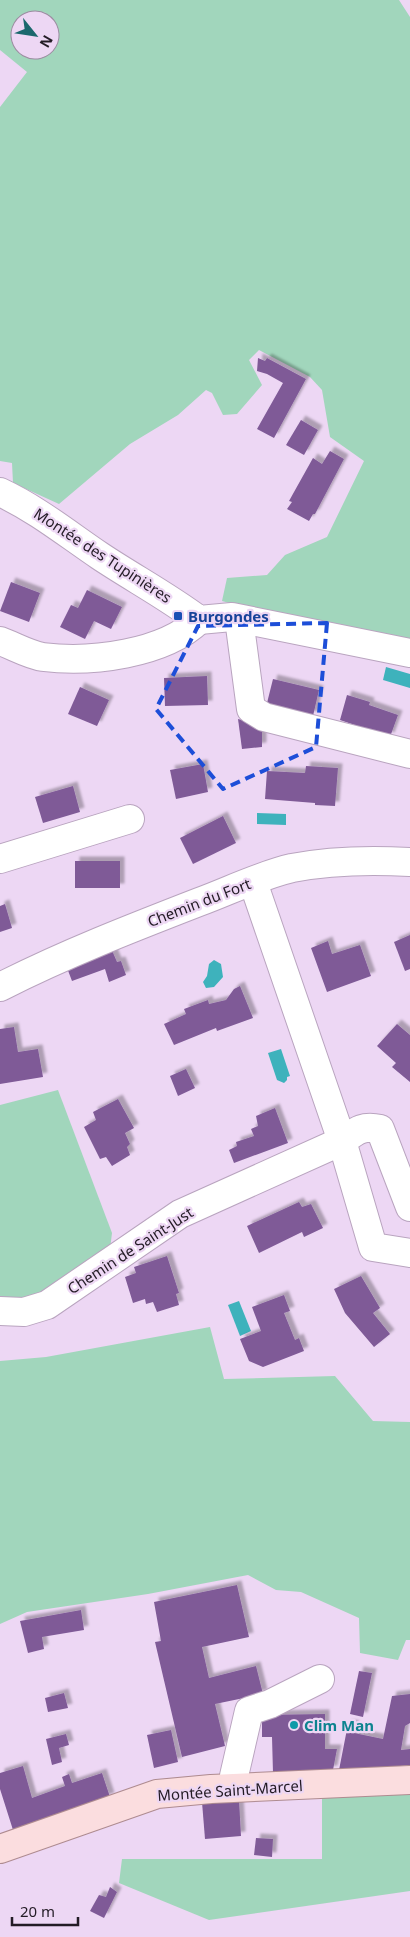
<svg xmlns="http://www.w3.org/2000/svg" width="410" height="1937" viewBox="0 0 410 1937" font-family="'Noto Sans',sans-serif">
  <defs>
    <filter id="shadow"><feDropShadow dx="4.5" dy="-4.5" stdDeviation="1" flood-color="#0004"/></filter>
  </defs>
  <rect width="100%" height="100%" fill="#edd7f4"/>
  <!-- green -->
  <g fill="#a1d6bc" fill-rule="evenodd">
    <path d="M0 0H399L410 17V642L265 613 222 601 227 578 267 575 285 555 327 537 364 461 330 437 322 390 310 377 259 350 249 360 262 385 237 414 223 415 212 393 206 390 178 415 130 444 59 504 13 483 12 463 0 461V107L27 72 0 50ZM20 20H50V50H20Z"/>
    <polygon points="58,1090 112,1233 110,1249 31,1302 0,1303 0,1105"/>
    <polygon points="210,1327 224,1379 335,1376 373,1421 410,1422 410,1640 406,1640 398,1660 360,1653 359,1618 301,1592 276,1590 248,1575 148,1594 27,1612 0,1624 0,1361 46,1357"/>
    <polygon points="410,1790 410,1891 209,1920 119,1883 122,1859 322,1859 322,1793"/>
  </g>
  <!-- water -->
  <g fill="#3eb2bc">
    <polygon points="386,667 410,674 410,688 383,680"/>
    <polygon points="257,813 286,814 286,825 257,824"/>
    <polygon points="214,960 221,964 223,977 214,987 206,988 203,982 207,976 209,964"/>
    <polygon points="281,1049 290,1076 287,1077 287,1080 284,1083 277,1080 268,1053"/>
    <polygon points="239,1301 251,1331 240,1336 228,1305"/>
  </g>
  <!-- building -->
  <g fill="#7f5a97" filter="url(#shadow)">
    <polygon points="258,358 265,361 267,358 306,379 274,438 257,429 283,383 267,374 257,371"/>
    <polygon points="301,420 318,430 304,455 286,445"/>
    <polygon points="330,451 344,459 315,514 313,514 309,521 287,509 292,502 289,501 313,458 322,464"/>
    <polygon points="11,582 40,593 29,622 0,611"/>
    <polygon points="87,590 122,607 111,629 94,621 85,639 60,627 71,605 78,608"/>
    <polygon points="207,676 208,705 165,706 164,678"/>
    <polygon points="273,679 319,690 313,716 282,709 282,707 267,703"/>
    <polygon points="80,687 109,700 97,726 68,714"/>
    <polygon points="347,695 370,702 369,705 398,715 390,737 340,720"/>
    <polygon points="238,719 262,725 262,747 242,749"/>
    <polygon points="203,764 208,792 176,799 170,770"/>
    <polygon points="306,766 338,768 335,806 315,805 315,803 265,799 267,771 305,773"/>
    <polygon points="73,786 80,812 43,823 35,797"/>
    <polygon points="223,816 236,843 193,864 180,838"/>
    <rect x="75" y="861" width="45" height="27"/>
    <polygon points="5,904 12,928 0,932 0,906"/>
    <polygon points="410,935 410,969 405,971 394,942"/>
    <polygon points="108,941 117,962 121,961 126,975 109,982 105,969 72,981 64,960"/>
    <polygon points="328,941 332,954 360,945 371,976 327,992 311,948"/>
    <polygon points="240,986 253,1018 217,1031 216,1028 174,1045 164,1024 186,1014 184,1009 208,1000 209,1004 226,1000 234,989"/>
    <polygon points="397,1024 410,1035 410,1082 392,1067 396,1063 377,1046"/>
    <polygon points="14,1027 18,1052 38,1049 43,1077 0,1084 0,1029"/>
    <polygon points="186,1069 195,1088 178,1096 170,1076"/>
    <polygon points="118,1099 134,1128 125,1133 130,1144 127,1147 130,1155 112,1166 106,1157 100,1159 84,1127 96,1120 93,1112"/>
    <polygon points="275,1108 288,1143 234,1163 229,1150 237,1146 236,1142 254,1136 251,1129 258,1126 256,1116"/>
    <polygon points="299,1202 302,1207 311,1204 323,1228 304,1237 302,1232 259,1253 247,1226"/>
    <polygon points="167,1256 179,1293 176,1294 179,1305 157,1312 153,1302 146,1304 145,1299 133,1303 125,1277 136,1273 134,1267"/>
    <polygon points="361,1276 380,1308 373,1313 390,1334 374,1347 345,1313 334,1289"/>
    <polygon points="284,1295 290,1311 284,1313 295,1340 299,1338 304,1351 263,1367 249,1361 240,1339 261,1331 252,1307"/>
    <polygon points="237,1585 249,1637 202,1647 209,1678 256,1666 263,1694 215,1704 225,1746 182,1757 155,1642 161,1641 154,1602"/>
    <polygon points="81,1610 84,1630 42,1637 44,1649 28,1653 20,1621"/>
    <polygon points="359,1671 372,1673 363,1717 350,1714"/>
    <polygon points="64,1693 68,1708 48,1712 45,1698"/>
    <polygon points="410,1694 410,1723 405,1726 401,1750 410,1749 410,1765 400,1766 398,1770 339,1770 348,1724 355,1725 354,1733 383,1739 392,1696"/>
    <polygon points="325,1714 325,1749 337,1749 333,1770 273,1773 272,1737 262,1737 262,1715"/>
    <polygon points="171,1730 178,1762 154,1768 147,1735"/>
    <polygon points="66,1734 69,1745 59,1748 62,1762 52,1765 46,1739"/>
    <polygon points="23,1766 32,1798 65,1786 62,1777 69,1774 72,1783 102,1773 110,1797 13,1830 0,1789 0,1773"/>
    <polygon points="239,1800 241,1836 205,1839 202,1802"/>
    <polygon points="256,1838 273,1839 272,1857 254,1855"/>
    <polygon points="110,1887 117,1892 104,1918 90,1911 99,1895 106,1897"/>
  </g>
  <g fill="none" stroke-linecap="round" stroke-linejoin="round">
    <defs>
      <g id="minor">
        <path d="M0 492C38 510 66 533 100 556 133 578 167 596 199 620L232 617 410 653"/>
        <polyline points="239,619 251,709 264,717 410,754"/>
        <path d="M0 641C14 646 29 655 43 657 91 663 164 654 199 620"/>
        <polyline points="0,859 130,819"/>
        <polyline points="253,882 342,1141 373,1247 410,1253"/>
        <path d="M0 987C65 954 132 928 199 902 229 891 261 875 292 868 328 861 374 860 410 862"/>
        <path d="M0 1311 24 1312 47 1305 180 1214 342 1141C356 1131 362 1125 380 1129L410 1207"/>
        <polyline points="234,1787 234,1776 249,1711 270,1704 320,1679"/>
      </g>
      <polyline id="major" points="0,1849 157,1794 211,1789 410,1780"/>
    </defs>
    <!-- minor casing -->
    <use href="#minor" stroke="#b9a4bf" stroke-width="30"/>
    <!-- major casing -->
    <use href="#major" stroke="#ae8b90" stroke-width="30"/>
    <!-- minor -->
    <use href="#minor" stroke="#fff" stroke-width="28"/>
    <!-- major -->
    <use href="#major" stroke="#fbdddf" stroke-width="28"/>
  </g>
  <!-- marked area -->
  <path fill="none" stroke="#1d4ed8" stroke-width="4" stroke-dasharray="10 6" stroke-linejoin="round" d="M327 623 316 747 223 789 156 709 198 626Z"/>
  <!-- markers -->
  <rect fill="#1a4fb4" stroke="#edd7f4" stroke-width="2" x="173" y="611" width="10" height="10" rx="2.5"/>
  <circle fill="#0f9aa8" stroke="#edd7f4" stroke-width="2" cx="294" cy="1725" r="5"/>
  <g text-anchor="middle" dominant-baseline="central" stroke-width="4.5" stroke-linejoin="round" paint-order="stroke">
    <!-- street labels -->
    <g font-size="15" fill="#231b25" stroke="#edd7f4">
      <text transform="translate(103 555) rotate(33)">Montée des Tupinières</text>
      <text transform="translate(199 902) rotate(-21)">Chemin du Fort</text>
      <text transform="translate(130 1250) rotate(-33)">Chemin de Saint-Just</text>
      <text transform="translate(230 1790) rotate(-4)">Montée Saint-Marcel</text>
    </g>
    <!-- transit labels -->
    <g font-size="15" font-weight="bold" fill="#164399" stroke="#edd7f4" text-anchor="start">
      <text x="188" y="616">Burgondes</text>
    </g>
    <!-- culture labels -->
    <g font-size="15" font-weight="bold" fill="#0d838f" stroke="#edd7f4" text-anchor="start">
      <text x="304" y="1725">Clim Man</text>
    </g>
  </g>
  <!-- north arrow -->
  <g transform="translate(35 35) rotate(120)"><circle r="24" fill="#edd7f4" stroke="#9c8ca1"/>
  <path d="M0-4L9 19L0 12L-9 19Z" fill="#1b686d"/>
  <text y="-8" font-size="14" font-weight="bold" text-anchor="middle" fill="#231b25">N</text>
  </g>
  <!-- scale -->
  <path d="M12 1917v8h66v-8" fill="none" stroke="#231b25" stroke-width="2.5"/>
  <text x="20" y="1917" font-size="15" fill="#231b25" stroke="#edd7f4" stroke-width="4" paint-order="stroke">20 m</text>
</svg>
